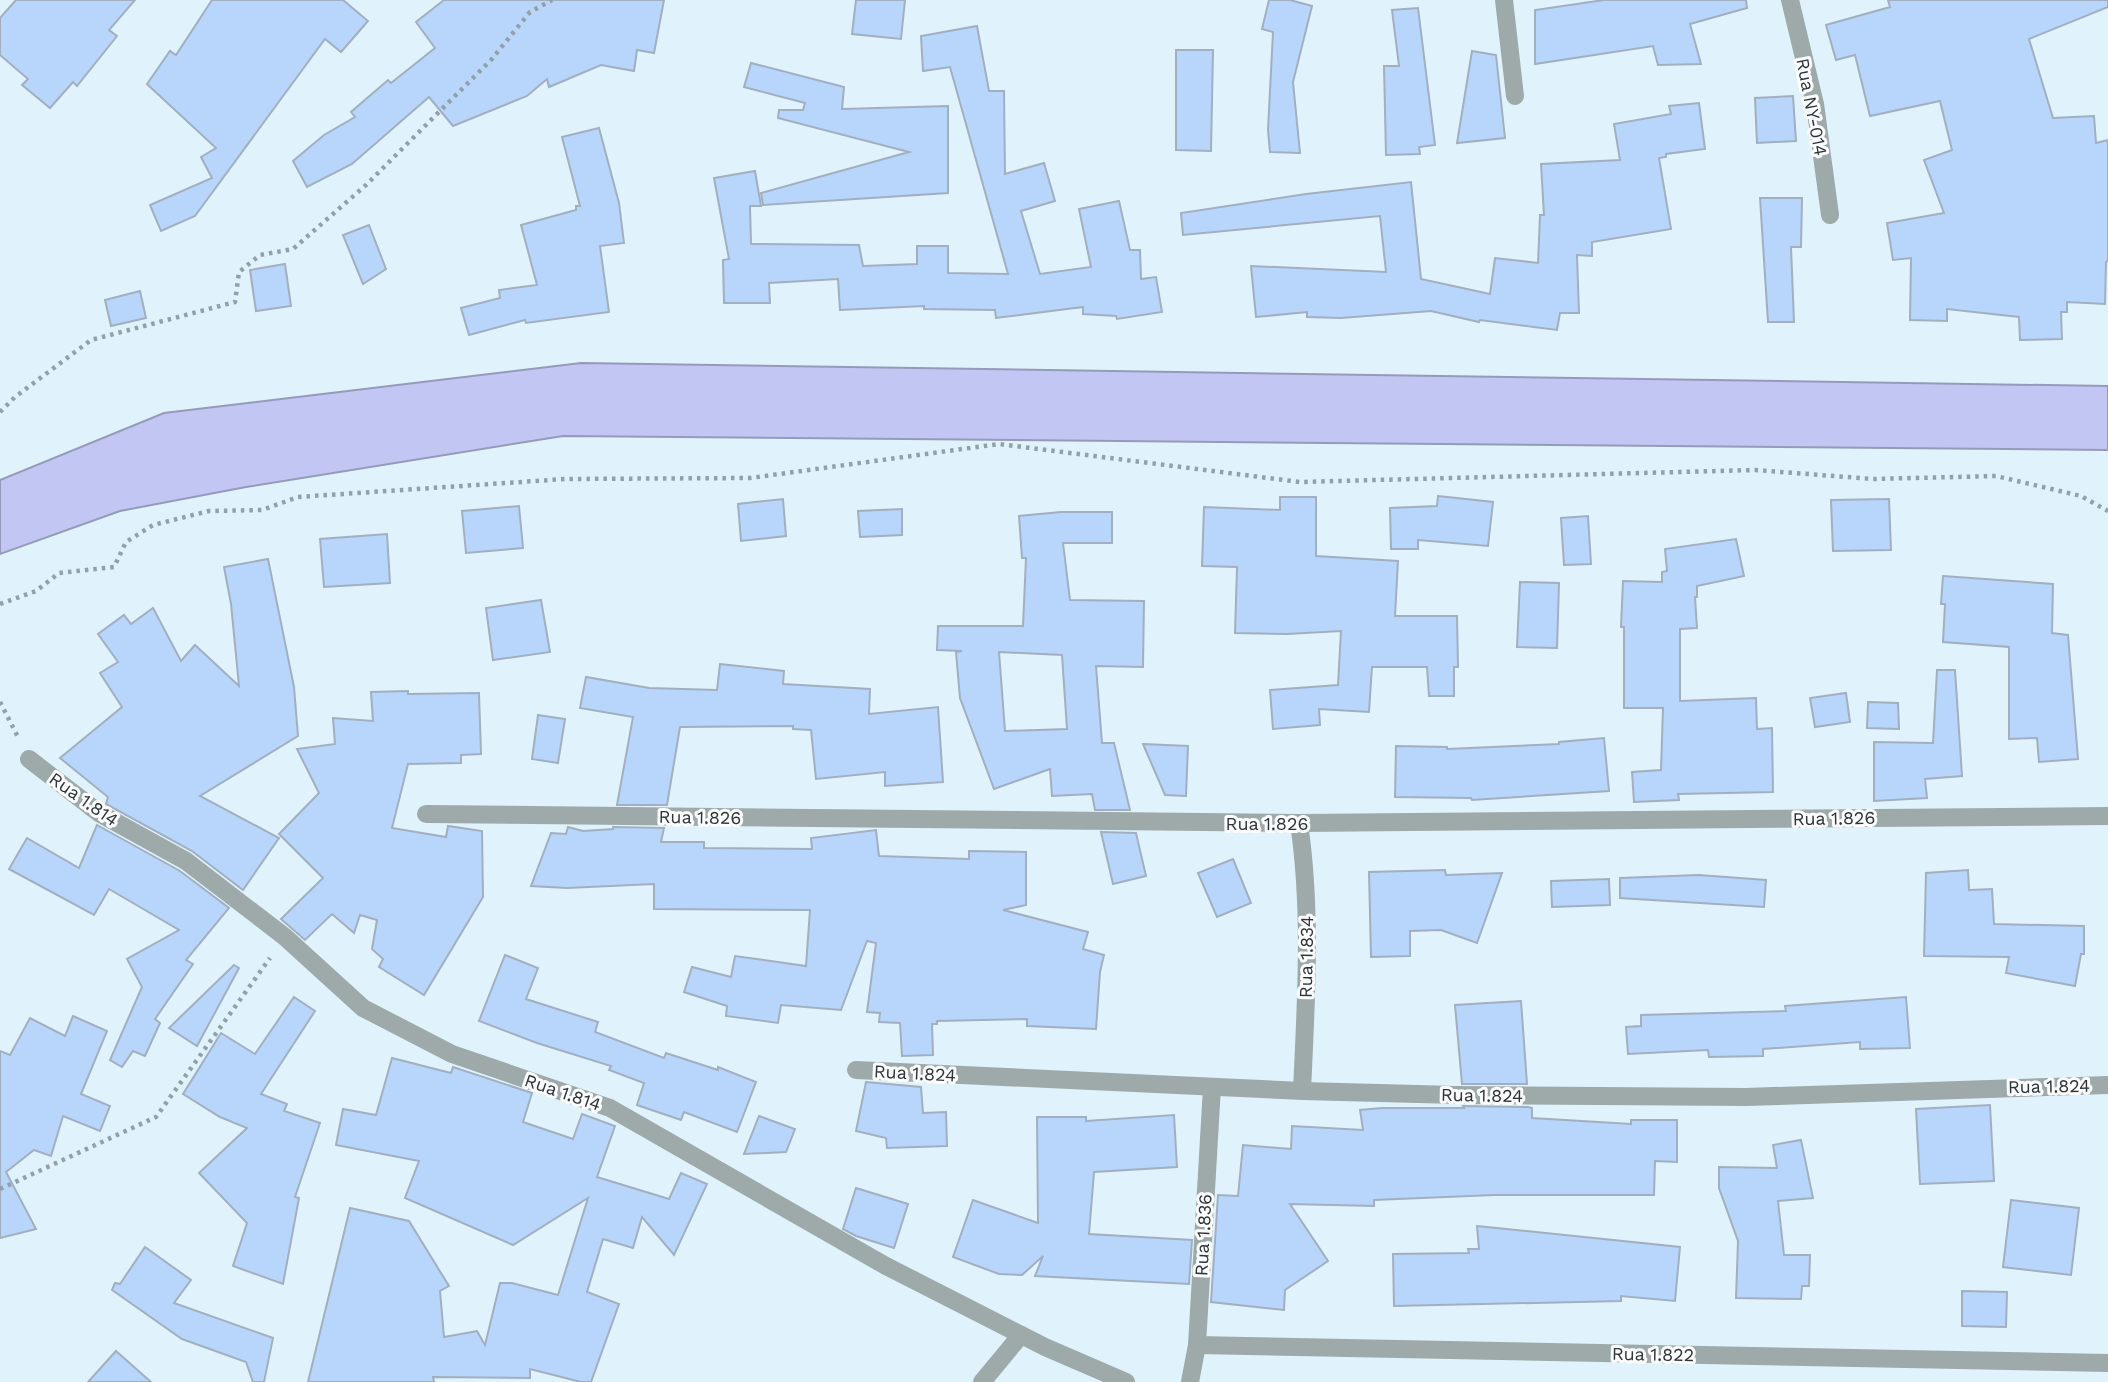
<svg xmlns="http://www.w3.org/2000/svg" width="2108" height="1382" viewBox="0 0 2108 1382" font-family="'Work Sans',sans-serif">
  <rect width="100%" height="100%" fill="#e0f3fc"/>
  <!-- water -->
  <polygon fill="#c2c6f3" stroke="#959abb" stroke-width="2" points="581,363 2108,386 2108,450 563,436 246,487 120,511 0,554 0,480 164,413"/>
  <!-- building -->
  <g fill="#b8d6fc" stroke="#a1afc0" stroke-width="2" fill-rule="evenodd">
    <polygon points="16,0 135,0 109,30 117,36 77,86 73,82 50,108 22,85 28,79 0,55 0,18"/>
    <polygon points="212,0 343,0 368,21 341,52 325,39 195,216 161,231 150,205 212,178 201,157 216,148 147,84 170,51 176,55"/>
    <polygon points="444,0 664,0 654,53 637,50 634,71 601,65 549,87 547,79 527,96 453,126 429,97 352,164 307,187 293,161 324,135 355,117 351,112 388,80 391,83 435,48 416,22"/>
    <polygon points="856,0 905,0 901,39 852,34"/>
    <polygon points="1269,0 1290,0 1312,6 1293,82 1300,153 1270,152 1268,130 1273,32 1262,29"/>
    <polygon points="1604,0 1746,0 1747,8 1690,24 1701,64 1658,65 1653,46 1535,64 1535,10"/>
    <polygon points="1888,0 2108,0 2108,7 2029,39 2053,118 2094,116 2096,143 2108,140 2108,261 2106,262 2105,304 2067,302 2067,312 2061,312 2062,339 2020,340 2019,317 1947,309 1947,321 1910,320 1911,258 1893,260 1887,223 1944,213 1924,160 1952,150 1940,101 1870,116 1855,55 1836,60 1826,25 1890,7"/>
    <polygon points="1418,8 1435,145 1419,147 1420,154 1386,155 1384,66 1399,66 1392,10"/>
    <polygon points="977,26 989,91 1004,91 1005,174 1044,163 1055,201 1021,211 1040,274 1091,267 1079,209 1119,201 1130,250 1140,250 1141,279 1156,277 1162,312 1117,319 1116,316 1083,314 1083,307 996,318 995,310 924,309 924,306 840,310 838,279 769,283 770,303 724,303 723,260 729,259 714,178 755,171 761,206 750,206 751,244 859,245 863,266 917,264 917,246 948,246 948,273 1008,274 950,67 923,71 921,36"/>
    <polygon points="1176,50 1213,50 1211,151 1176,150"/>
    <polygon points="1472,51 1496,55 1505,138 1457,143"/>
    <polygon points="751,63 844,87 842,109 948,106 948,193 763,205 761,193 909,152 778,118 779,110 803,110 805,103 744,87"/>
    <polygon points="1793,96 1796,141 1757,143 1755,98"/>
    <polygon points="1699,103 1705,149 1666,154 1666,157 1659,158 1671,229 1592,242 1592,256 1577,255 1579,313 1560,313 1557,330 1480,320 1479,322 1431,311 1341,318 1307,317 1307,312 1256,317 1251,266 1386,272 1380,216 1183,235 1181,213 1306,194 1411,182 1421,279 1490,294 1495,258 1538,263 1540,215 1544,215 1541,164 1620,160 1614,124 1671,114 1669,106"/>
    <polygon points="599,128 619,203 624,243 600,246 609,312 526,323 525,320 469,335 461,308 500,298 499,290 537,285 521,225 576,210 576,206 580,206 562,137"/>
    <polygon points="1760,198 1802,198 1801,247 1791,247 1794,322 1768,322"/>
    <polygon points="369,225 386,269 363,284 343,235"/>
    <polygon points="285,264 291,306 256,311 250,270"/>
    <polygon points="140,291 146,318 111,326 105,300"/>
    <polygon points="1438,496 1493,502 1488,546 1418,540 1418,549 1391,549 1390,508 1437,506"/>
    <polygon points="1280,497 1316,497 1316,556 1398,561 1395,616 1457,616 1458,667 1454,667 1454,696 1429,696 1427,667 1372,667 1369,712 1319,709 1320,725 1273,729 1270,690 1338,685 1341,631 1287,634 1235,633 1237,567 1202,566 1204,507 1280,510"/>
    <polygon points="783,499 786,536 741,541 738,504"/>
    <polygon points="1889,499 1891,550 1833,551 1831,500"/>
    <polygon points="519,506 523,548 466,553 462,511"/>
    <polygon points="902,509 902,535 860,537 858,511"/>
    <path d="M1061 512H1112V543H1063L1070 600 1144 601 1143 667 1096 666 1102 743H1114L1130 810H1095L1092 794 1052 796 1050 769 994 789 960 698 956 652 962 651 937 650 938 626H1023L1026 558H1022L1019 516ZM999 652 1062 655 1067 729 1005 731Z"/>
    <polygon points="1588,516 1591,564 1564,565 1561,518"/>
    <polygon points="387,534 390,583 324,587 320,539"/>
    <polygon points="1736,539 1744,576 1697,586 1697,597 1695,597 1697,628 1680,629 1680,701 1756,698 1757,729 1772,728 1773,792 1678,794 1679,800 1634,802 1632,772 1661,770 1663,708 1624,708 1624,627 1621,627 1623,581 1662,582 1662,572 1667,571 1665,549"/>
    <polygon points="268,559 294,687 298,736 200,796 279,838 243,890 192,851 106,804 108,797 60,758 122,707 100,673 118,662 98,634 124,615 131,624 153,608 181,661 195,645 239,686 231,604 224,567"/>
    <polygon points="1943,576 2053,584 2052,633 2068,635 2078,759 2039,762 2037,738 2009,739 2009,647 1943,642 1945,604 1941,604"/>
    <polygon points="1520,582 1559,583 1557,648 1517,647"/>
    <polygon points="541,600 550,652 493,660 486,608"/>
    <polygon points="720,664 784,671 783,684 870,689 869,714 938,707 943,782 885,786 885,772 816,779 811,730 793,729 793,726 680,727 667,805 617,805 633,717 580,708 586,677 649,688 717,690"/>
    <polygon points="1937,670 1955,670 1962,776 1925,779 1927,798 1874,801 1874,742 1933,743"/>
    <polygon points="408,691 408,694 479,693 481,754 461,755 461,763 408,764 392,828 446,837 448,826 482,831 483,897 424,995 379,967 383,959 372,949 377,920 360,915 354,933 332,914 305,940 281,919 323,878 279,834 319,793 297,749 335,744 333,718 373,721 371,692"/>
    <polygon points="1846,693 1850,722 1815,727 1810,698"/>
    <polygon points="1868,702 1898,703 1899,729 1867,728"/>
    <polygon points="538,715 565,719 558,763 532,759"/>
    <polygon points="1604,738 1609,791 1472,800 1471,798 1395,797 1396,746 1447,747 1447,749 1559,744 1559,742"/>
    <polygon points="1143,744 1188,746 1186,796 1165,795"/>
    <polygon points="97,825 180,871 229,908 186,960 193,964 155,1019 160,1023 145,1056 133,1051 122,1067 110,1060 142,987 127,959 179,930 109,889 94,915 9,869 27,838 79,868"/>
    <polygon points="568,827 583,831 613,829 613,827 664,828 661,842 704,842 704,848 812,849 811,838 876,830 879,856 969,859 969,851 1026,852 1026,905 1003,910 1088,932 1083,949 1104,955 1100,972 1096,1029 1027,1026 1027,1019 937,1021 937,1024 932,1024 933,1055 902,1056 900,1023 879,1022 880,1013 867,1012 876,943 867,941 841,1010 781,1005 778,1023 726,1016 727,1006 684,992 692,967 731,977 735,956 806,966 810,910 654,909 654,884 567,888 531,886 551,833 566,834"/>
    <polygon points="1101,832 1136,833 1146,876 1113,884"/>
    <polygon points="1233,859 1251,903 1217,917 1198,873"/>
    <polygon points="1445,870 1446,875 1502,873 1477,943 1441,930 1410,931 1410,956 1371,957 1369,872"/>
    <polygon points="1968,870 1969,890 1992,889 1994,924 2084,926 2084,954 2081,954 2075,986 2006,973 2009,957 1924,956 1926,873"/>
    <polygon points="1699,875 1766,880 1764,907 1620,898 1620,878"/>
    <polygon points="1609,879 1610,905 1552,907 1551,881"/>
    <polygon points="505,955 538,968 526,999 598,1022 595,1032 664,1058 666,1053 718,1070 718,1067 756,1082 737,1132 684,1112 681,1120 637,1105 644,1083 609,1070 611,1066 537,1043 479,1021"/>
    <polygon points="234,965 239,968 197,1046 169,1028"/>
    <polygon points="294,997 315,1011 261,1094 287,1104 284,1111 320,1123 295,1197 299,1198 283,1284 233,1266 247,1223 199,1173 247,1128 220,1117 183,1094 221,1033 255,1054"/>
    <polygon points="1906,997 1910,1048 1860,1049 1860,1042 1763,1049 1763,1056 1709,1057 1708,1050 1628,1054 1626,1027 1641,1026 1641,1015 1786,1011 1785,1006"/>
    <polygon points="1521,1001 1527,1084 1462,1084 1455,1005"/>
    <polygon points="73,1016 107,1031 81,1094 110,1106 100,1131 63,1116 51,1156 34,1150 6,1172 36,1229 0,1238 0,1051 10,1055 30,1018 65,1036"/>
    <polygon points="392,1058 451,1073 453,1067 532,1093 523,1122 573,1139 582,1114 615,1126 597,1177 669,1199 681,1173 707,1184 674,1255 642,1217 633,1248 603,1239 587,1292 619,1304 591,1382 581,1382 530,1369 530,1378 433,1377 434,1382 308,1382 350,1208 409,1221 449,1286 440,1291 444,1337 477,1331 485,1345 500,1283 512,1283 558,1295 588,1198 513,1245 405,1198 419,1161 336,1145 343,1109 376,1115"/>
    <polygon points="866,1082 921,1087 923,1113 946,1112 947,1146 887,1148 886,1138 856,1131"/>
    <polygon points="1990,1105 1994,1181 1920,1184 1916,1109"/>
    <polygon points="1463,1106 1528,1107 1532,1108 1532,1118 1631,1124 1631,1120 1677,1120 1677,1162 1655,1161 1654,1195 1494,1195 1374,1200 1374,1206 1290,1204 1328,1261 1285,1290 1284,1310 1211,1302 1218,1195 1238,1196 1243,1145 1291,1149 1292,1126 1363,1130 1360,1110 1382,1108 1464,1108"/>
    <polygon points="1174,1115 1177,1167 1094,1172 1089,1234 1192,1240 1189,1284 1035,1276 1043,1256 1022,1275 999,1274 953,1257 973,1200 1038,1223 1037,1117 1086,1117 1086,1121"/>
    <polygon points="759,1116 795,1129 786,1152 744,1154"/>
    <polygon points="1801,1140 1813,1198 1778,1201 1784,1255 1810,1255 1809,1286 1802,1286 1801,1299 1736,1298 1738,1241 1719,1188 1719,1167 1777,1168 1773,1145"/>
    <polygon points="856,1188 908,1204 894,1248 856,1236 843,1229"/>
    <polygon points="2011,1200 2079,1208 2071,1275 2003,1267"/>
    <polygon points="1477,1226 1680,1247 1675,1301 1621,1296 1621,1301 1394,1306 1393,1254 1469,1253 1468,1249 1479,1249"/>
    <polygon points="145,1247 191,1280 174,1303 273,1338 264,1382 253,1382 246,1362 182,1339 112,1290 115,1283 120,1284"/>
    <polygon points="1962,1291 2007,1292 2006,1327 1962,1326"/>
    <polygon points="116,1351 151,1382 88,1382"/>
  </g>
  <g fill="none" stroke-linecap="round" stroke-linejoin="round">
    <!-- path -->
    <g stroke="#92a0a7" stroke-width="4.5" stroke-dasharray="3.5 5" stroke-linecap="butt">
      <polyline points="0,412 15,397 91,340 235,302 239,272 260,255 293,249 366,185 491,60 530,12 552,0"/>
      <polyline points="0,604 36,591 59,573 114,567 126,542 153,525 209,511 262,510 298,497 565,479 750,478 999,444 1300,482 1755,470 1873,479 1996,476 2081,496 2108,511"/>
      <polyline points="0,702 18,737"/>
      <polyline points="0,1189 156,1117 270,958"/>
    </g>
    <!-- minor -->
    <g stroke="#9eaaaa" stroke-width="18">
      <polyline points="1504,0 1515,96"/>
      <polyline points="1790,0 1815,104 1830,215"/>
      <polyline points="29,759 99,813 186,861 285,937 363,1008 452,1054 610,1108 886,1266 1045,1347 1126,1382"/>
      <polyline points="426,814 1299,823 2108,816"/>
      <path d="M1299 823C1312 912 1306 1002 1302 1091"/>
      <polyline points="856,1070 1302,1091 1456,1095 1746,1097 2108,1085"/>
      <polyline points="1197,1345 2108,1363"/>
      <polyline points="982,1382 1021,1335"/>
      <polyline points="1190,1382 1197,1345 1212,1087"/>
    </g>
  </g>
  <g text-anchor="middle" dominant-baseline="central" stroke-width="6" stroke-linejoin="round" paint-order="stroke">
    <!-- street labels -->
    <g font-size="18" fill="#2b3438" stroke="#fdfdfd">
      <text transform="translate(1812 107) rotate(79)">Rua NY-014</text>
      <text transform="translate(84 799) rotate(35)">Rua 1.814</text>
      <text transform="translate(700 817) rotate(1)">Rua 1.826</text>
      <text transform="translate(1834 818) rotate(-1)">Rua 1.826</text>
      <text x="1267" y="823">Rua 1.826</text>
      <text transform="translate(1306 957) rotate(-89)">Rua 1.834</text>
      <text transform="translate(915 1073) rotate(3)">Rua 1.824</text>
      <text transform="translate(2049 1086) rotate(-1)">Rua 1.824</text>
      <text transform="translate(563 1092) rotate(19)">Rua 1.814</text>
      <text transform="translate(1482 1095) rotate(1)">Rua 1.824</text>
      <text transform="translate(1203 1235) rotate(-87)">Rua 1.836</text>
      <text transform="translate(1653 1354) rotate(1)">Rua 1.822</text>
    </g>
  </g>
</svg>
